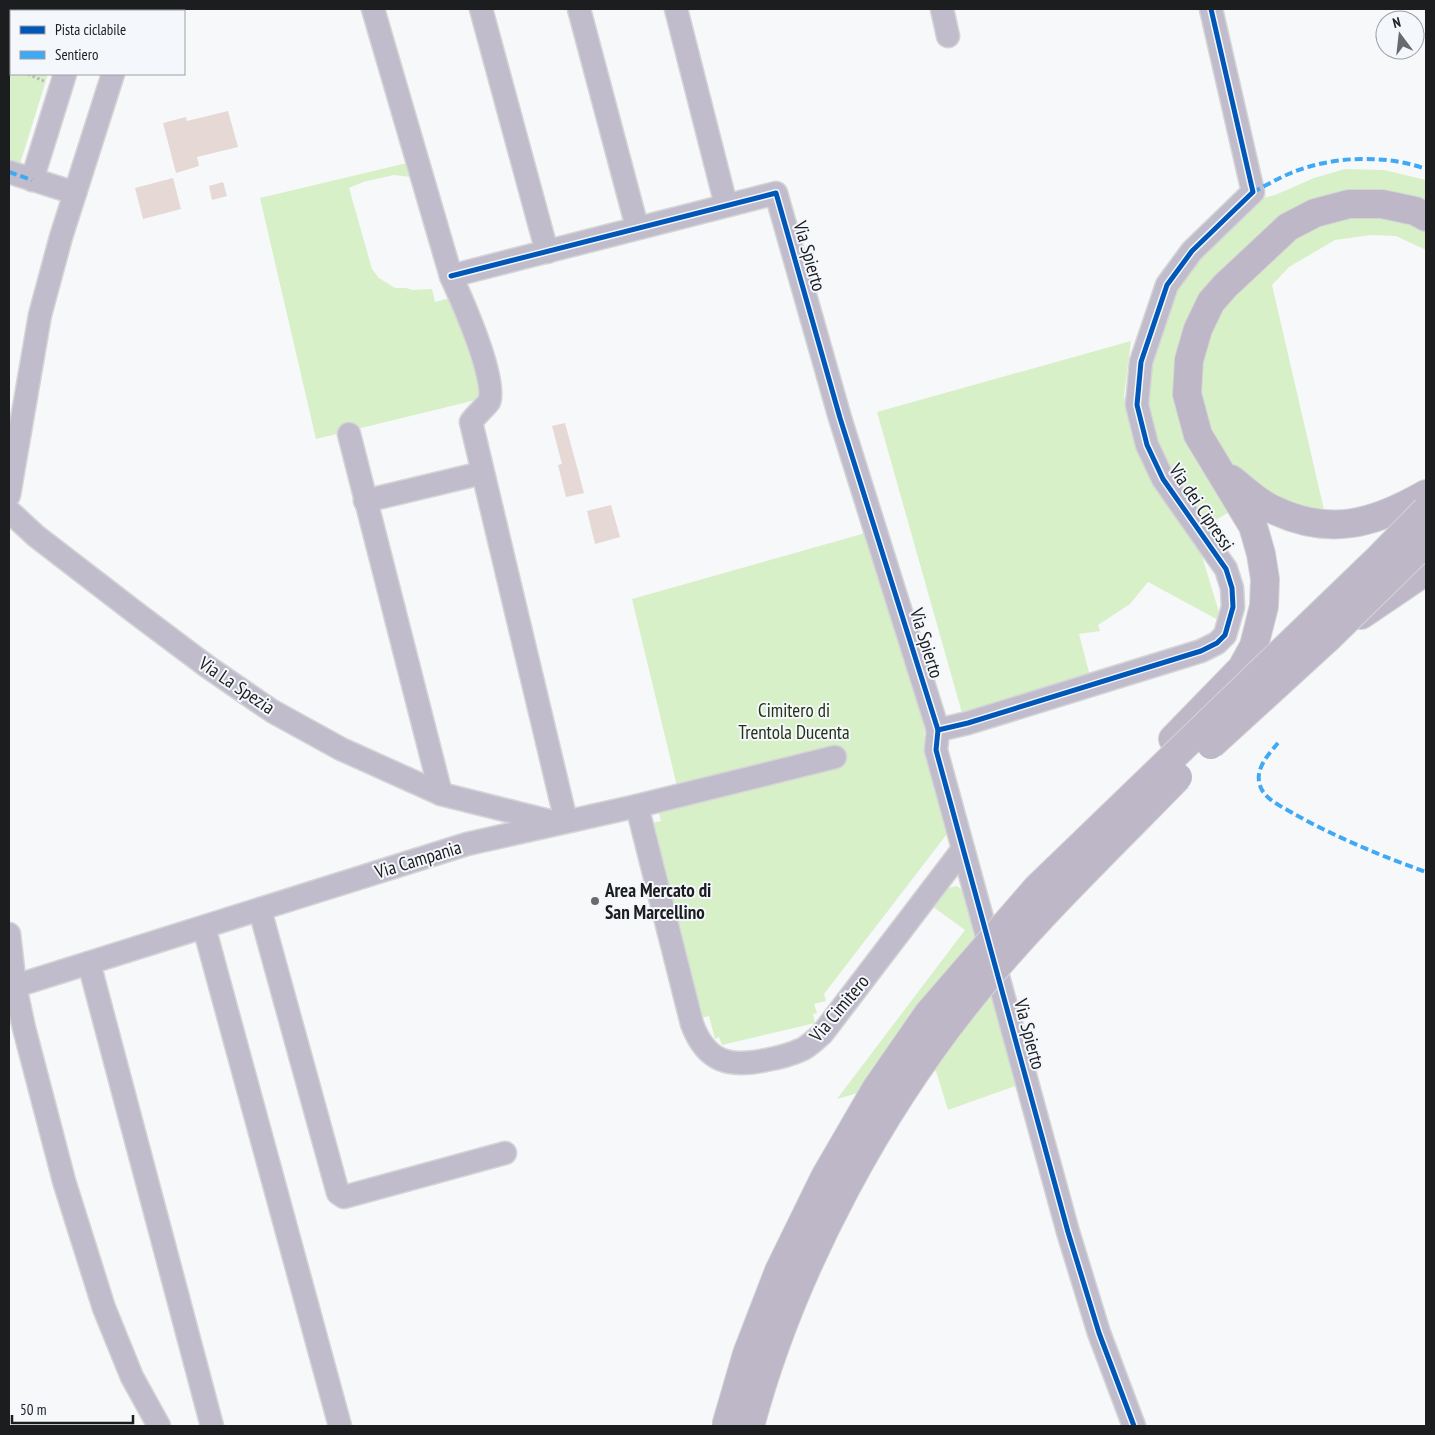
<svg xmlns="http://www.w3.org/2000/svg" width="1435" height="1435" viewBox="0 0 1435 1435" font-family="'PT Sans Narrow',sans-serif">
  <rect width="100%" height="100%" fill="#f6f8fa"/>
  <!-- green -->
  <g fill="#d8f0c7">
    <polygon points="9,9 69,9 68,11 11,11 11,74 48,74 19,167 9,164"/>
    <polygon points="407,163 411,177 394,175 363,182 349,188 372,269 379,278 395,288 406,288 412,290 432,289 435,302 450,298 484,398 316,439 260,198"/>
    <polygon points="1345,169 1384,170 1426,180 1426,205 1305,206 1179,355 1236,508 1204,527 1161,462 1144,403 1164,301 1232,222 1262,198 1275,195 1314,178"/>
    <polygon points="1357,216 1386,216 1426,229 1426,250 1396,236 1371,235 1335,240 1289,267 1272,285 1325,514 1270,500 1249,487 1219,452 1206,423 1200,390 1202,354 1217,315 1241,286 1303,232 1327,222"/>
    <polygon points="1131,341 1124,395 1138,452 1201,553 1222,622 1148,582 1130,604 1098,625 1100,631 1079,634 1090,676 962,713 877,412"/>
    <polygon points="869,532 933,729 924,733 950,830 824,994 826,1001 814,1004 817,1013 813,1014 815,1023 722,1045 719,1037 715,1039 709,1016 701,1018 652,823 661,821 659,813 682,807 632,599"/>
    <polygon points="957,886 963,891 1018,1085 948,1110 936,1071 837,1099 965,930 932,906 944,889"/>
  </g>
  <!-- building -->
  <g fill="#e6d9d5">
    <polygon points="228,111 238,147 197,157 199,166 176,173 163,123 186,117 187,121"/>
    <polygon points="173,178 181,209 143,219 135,188"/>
    <polygon points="223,182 227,196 212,200 209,186"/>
    <polygon points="565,423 584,493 566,497 558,465 562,464 552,426"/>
    <polygon points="611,505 620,537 595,544 587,511"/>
  </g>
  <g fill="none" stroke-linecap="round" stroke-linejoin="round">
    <defs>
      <g id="minor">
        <path d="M373 9 451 276C461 298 498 381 489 402 488 404 474 417 471 422L566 821"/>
        <polyline points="481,9 547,252"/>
        <polyline points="579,9 637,227"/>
        <polyline points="676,9 726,205"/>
        <polyline points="942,9 948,36"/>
        <polyline points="84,11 85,9"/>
        <polyline points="133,11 134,9"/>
        <polyline points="9,172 75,193"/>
        <polyline points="32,180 65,74"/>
        <polyline points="451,276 776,193 840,418 938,730 936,750 1068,1232 1099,1333 1134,1426"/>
        <polyline points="349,434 441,794"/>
        <polyline points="9,495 40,315 61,237 113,74"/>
        <polyline points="365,501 482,473"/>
        <polyline points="9,511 36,536 136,613 208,667 272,711 341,749 441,794 553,822"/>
        <polyline points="938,730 968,723 1201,651 1217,643 1225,635 1233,607 1232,588 1226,569 1163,479 1147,445 1137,405 1141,362 1167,285 1192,251 1253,192 1211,9"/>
        <path d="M637 806 692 1024C706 1062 729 1068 766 1060 778 1058 792 1054 803 1049 810 1045 816 1039 822 1034L963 849"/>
        <polyline points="260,910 338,1193 344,1197 505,1153"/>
        <polyline points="204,927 340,1426"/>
        <polyline points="9,934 15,986 24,1028 64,1181 104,1308 132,1377 159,1426"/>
        <polyline points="89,963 212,1426"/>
        <polyline points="9,988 467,844 637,806 835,757"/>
      </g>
      <g id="highway">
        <path d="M1231 479C1244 489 1257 502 1272 509 1329 537 1374 524 1426 494"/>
        <polyline points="1361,615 1426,571"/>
        <polyline points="1173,739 1242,668 1254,646 1264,606 1265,579 1261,554 1253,526 1198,435 1187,394 1189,360 1198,329 1211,302 1225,286 1288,227 1315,213 1349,204 1382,204 1415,211 1426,217"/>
      </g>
    </defs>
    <!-- minor casing -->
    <use href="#minor" stroke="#d4d5d6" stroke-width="25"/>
    <!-- highway casing -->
    <use href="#highway" stroke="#d4d5d6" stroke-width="30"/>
    <!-- path -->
    <g stroke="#bab7c0" stroke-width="3" stroke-dasharray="2.5 2.5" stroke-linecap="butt">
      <polyline points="31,9 32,11"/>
      <polyline points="28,74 44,81"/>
    </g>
    <!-- minor -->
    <use href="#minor" stroke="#c1bccb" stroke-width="22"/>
    <!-- highway -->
    <use href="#highway" stroke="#bdb7c7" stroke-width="28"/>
    <defs>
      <g id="highway-bridge">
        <polyline points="1211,745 1327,639 1426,542"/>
        <polyline points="726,1426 747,1354 779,1271 825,1177 876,1089 928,1014 1037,888 1379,558 1426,510"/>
        <path d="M750 1426C792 1269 882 1102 987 978 1047 907 1114 843 1178 777"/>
      </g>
    </defs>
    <!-- highway-bridge casing -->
    <use href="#highway-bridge" stroke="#d4d5d6" stroke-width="30" stroke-linecap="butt"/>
    <!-- highway-bridge -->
    <use href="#highway-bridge" stroke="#bdb7c7" stroke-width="28"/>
    <!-- quiet -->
    <g stroke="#3fa9f5" stroke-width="4" stroke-dasharray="8 4" stroke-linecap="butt">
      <polyline points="9,172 32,180"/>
      <path d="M1253 192C1265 186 1278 178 1291 173 1332 156 1384 154 1426 169"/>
      <path d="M1278 743C1267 756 1252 772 1262 790 1269 802 1285 808 1296 815 1338 838 1381 856 1426 872"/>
    </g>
    <defs>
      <g id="cycleway">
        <polyline points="451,276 776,193 840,418 938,730 936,750 1068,1232 1099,1333 1134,1426"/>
        <polyline points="938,730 968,723 1201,651 1217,643 1225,635 1233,607 1232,588 1226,569 1163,479 1147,445 1137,405 1141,362 1167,285 1192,251 1253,192 1211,9"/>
      </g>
    </defs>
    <!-- cycleway casing -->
    <use href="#cycleway" stroke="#f4f7fc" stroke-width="8"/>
    <!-- cycleway -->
    <use href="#cycleway" stroke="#0057b8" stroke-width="5"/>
  </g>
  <!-- markers -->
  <circle fill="#686a6c" stroke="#f4f7fc" stroke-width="2" cx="595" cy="901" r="5"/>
  <g text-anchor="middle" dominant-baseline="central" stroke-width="4" stroke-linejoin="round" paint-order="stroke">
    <!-- street labels -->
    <g font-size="19" fill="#1c1d1f" stroke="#f4f7fc">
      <text transform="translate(810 256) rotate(74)">Via Spierto</text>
      <text transform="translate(1202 507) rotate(56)">Via dei Cipressi</text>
      <text transform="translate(927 643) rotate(73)">Via Spierto</text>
      <text transform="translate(237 685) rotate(34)">Via La Spezia</text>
      <text transform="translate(418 859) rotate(-17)">Via Campania</text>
      <text transform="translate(839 1008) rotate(-50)">Via Cimitero</text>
      <text transform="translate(1030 1034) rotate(75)">Via Spierto</text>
    </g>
    <!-- park labels -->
    <g font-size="19" fill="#233312" stroke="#f4f7fc">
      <text x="794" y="710">Cimitero di<tspan x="794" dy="22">Trentola Ducenta</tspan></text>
    </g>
    <!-- poi labels -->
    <g font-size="19" font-weight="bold" fill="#1c1d1f" stroke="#f4f7fc" text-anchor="start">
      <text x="605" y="890">Area Mercato di<tspan x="605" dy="22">San Marcellino</tspan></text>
    </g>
  </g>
  <!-- border -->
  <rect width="1435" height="1435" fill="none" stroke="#1c1d1f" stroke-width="20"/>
  <!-- legend -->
  <rect x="10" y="10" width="175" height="65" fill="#f4f7fc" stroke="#9ea0a4"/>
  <rect x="20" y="26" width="25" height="8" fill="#0057b8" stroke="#9ea0a4"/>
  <text x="55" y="35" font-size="15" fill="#1c1d1f">Pista ciclabile</text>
  <rect x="20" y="51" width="25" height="8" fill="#3fa9f5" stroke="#9ea0a4"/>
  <text x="55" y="60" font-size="15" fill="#1c1d1f">Sentiero</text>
  <!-- north arrow -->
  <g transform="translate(1400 35) rotate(345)"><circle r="24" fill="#f4f7fc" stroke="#9ea0a4"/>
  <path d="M0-4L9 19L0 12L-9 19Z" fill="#686a6c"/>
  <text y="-8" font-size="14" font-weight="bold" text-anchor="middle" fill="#1c1d1f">N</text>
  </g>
  <!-- scale -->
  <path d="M12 1415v8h121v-8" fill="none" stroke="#1c1d1f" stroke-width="2.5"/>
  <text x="20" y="1415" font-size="15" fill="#1c1d1f" stroke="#f4f7fc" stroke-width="4" paint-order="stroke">50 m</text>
</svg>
